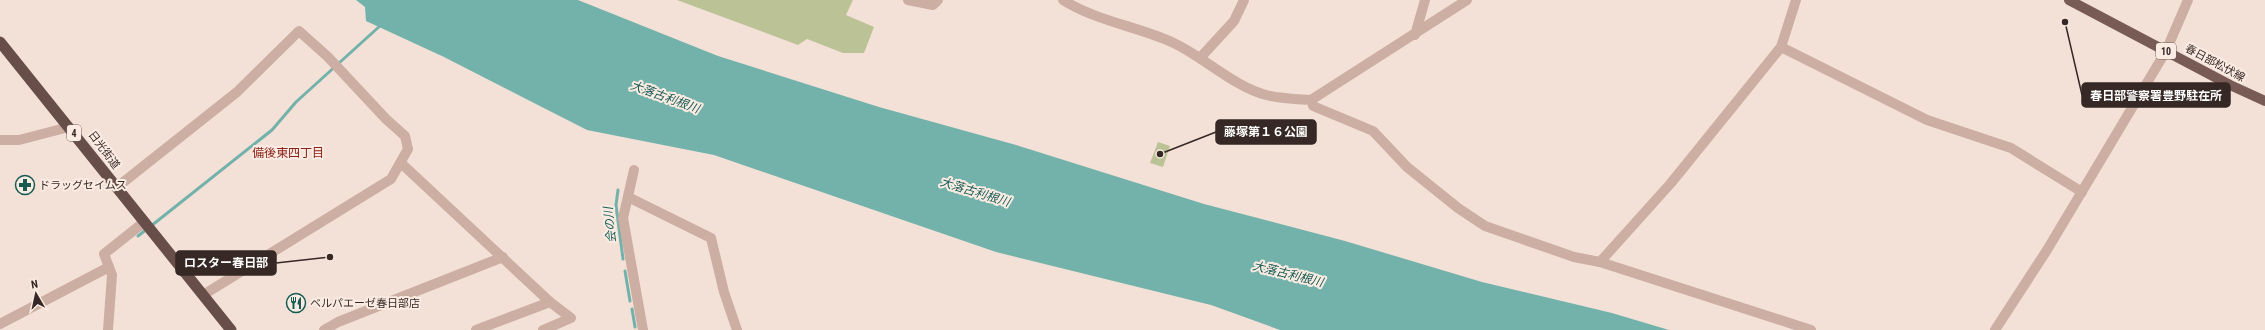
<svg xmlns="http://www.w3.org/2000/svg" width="2265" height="330" viewBox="0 0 2265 330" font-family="'Roboto Condensed','Noto Sans JP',sans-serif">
  <rect width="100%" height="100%" fill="#f3e1d7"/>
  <!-- green -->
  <g fill="#bbc396">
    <polygon points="677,0 853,0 846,15 874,27 864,53 843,53 807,39 798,45"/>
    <polygon points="1158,142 1170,146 1163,167 1150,163"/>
  </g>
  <!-- water -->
  <polygon fill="#73b2ab" points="356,0 578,0 718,56 879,107 1016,145 1204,204 1345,241 1482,282 1612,313 1669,330 1280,330 1211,305 996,252 714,155 587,130 444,57 366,21 365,7"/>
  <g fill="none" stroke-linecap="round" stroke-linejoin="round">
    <!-- stream -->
    <g stroke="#73b2ab" stroke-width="3">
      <polyline points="618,190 616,205 623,259"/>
      <polyline points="151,226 272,130 296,102 381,25"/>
      <polyline points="138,236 147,229"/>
      <polyline points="625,271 630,301"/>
      <polyline points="632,309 635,327"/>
    </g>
    <!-- minor -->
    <g stroke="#ccaea2" stroke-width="10">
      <polyline points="908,0 933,5 938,0"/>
      <path d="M1063 0C1093 19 1129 25 1162 38 1198 51 1231 86 1266 95 1280 99 1297 99 1311 100L1313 106 1373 131 1407 167 1458 208 1485 226 1574 257 1600 262 1811 330"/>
      <polyline points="1415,35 1425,0"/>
      <polyline points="1781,47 1927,120 2011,148 2082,192"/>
      <polyline points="1200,58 1234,21 1244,0"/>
      <polyline points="0,140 19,140 69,127"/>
      <polyline points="402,164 550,302 571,318 543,330"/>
      <polyline points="634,170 623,218 643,330"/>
      <polyline points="116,188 237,92 299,31 328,57 386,119 405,136 408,149 391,179 203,295"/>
      <polyline points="628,197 711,238 724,292 737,330"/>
      <polyline points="1600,262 1671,183 1781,47 1796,0"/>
      <polyline points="0,324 109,267"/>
      <polyline points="108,330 112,275 104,254 143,223"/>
      <polyline points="324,330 338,322 503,257"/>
      <polyline points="476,330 550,302"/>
      <polyline points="1995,330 2047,250 2166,51 2188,0"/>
    </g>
    <!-- tertiary -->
    <polyline stroke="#ccaea2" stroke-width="10" points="1311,100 1467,0"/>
    <!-- primary -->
    <polyline stroke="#795b55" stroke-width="10" points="2069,0 2230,85 2265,101"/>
    <!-- trunk -->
    <polyline stroke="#684e48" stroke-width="11" points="0,42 231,330"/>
  </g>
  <!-- icons -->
  <defs>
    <symbol id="pharmacy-ring" viewBox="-11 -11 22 22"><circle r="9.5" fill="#faece3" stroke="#175a54" stroke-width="1.5"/><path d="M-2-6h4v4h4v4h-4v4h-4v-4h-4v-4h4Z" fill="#175a54"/></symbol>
    <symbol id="restaurant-ring" viewBox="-11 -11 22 22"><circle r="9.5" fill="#faece3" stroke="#175a54" stroke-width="1.5"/><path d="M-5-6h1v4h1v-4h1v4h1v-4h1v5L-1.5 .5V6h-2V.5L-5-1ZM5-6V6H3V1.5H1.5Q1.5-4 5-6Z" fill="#175a54"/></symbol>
  </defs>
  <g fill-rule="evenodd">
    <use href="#pharmacy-ring" x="14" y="174" width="22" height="22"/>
    <use href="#restaurant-ring" x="285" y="292" width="22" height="22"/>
  </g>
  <g text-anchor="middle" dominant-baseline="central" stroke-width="4" stroke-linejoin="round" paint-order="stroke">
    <!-- shield labels -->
    <g fill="#faece3" stroke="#71635e" stroke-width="1">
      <rect x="2156" y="43" width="20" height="16" rx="3"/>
      <rect x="67" y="125" width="14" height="16" rx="3"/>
    </g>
    <g font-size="10" font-weight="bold" fill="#362825">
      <text x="2166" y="51">10</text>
      <text x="74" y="133">4</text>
    </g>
    <!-- street labels -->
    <g font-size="11" fill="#362825" stroke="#faece3">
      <text transform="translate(2215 63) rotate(28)">春日部松伏線</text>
      <text transform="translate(104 150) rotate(53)">日光街道</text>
    </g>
    <!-- poi labels -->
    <g font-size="11" fill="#362825" stroke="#faece3" text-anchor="start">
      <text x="39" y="185">ドラッグセイムス</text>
      <text x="310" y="303">ベルパエーゼ春日部店</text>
    </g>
    <!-- water labels -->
    <g font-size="12" font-style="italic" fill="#175a54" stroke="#faece3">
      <text transform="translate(665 97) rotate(20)">大落古利根川</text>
      <text transform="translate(975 192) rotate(17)">大落古利根川</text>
      <text transform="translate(610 225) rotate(-96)">会の川</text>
      <text transform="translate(1288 274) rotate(14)">大落古利根川</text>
    </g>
    <!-- neighbourhood labels -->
    <g font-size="12" fill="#8b2118" stroke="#faece3">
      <text x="288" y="153">備後東四丁目</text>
    </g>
  </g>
  <!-- callouts -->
  <path fill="none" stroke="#362825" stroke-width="1.5" d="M2065 22L2082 95M1160 154L1216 132M330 257L276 263"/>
  <g fill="#362825" stroke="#faece3" stroke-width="1.5">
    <circle cx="2065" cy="22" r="4"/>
    <circle cx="1160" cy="154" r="4"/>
    <circle cx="330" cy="257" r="4"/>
  </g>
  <g fill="#362825" stroke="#362825" stroke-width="1.5">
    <rect x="2082" y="83" width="148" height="24" rx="4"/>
    <rect x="1216" y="120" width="100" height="24" rx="4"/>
    <rect x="176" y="251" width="100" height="24" rx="4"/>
  </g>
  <g font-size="12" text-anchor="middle" font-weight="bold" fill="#fff">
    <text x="2156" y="100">春日部警察署豊野駐在所</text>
    <text x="1266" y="136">藤塚第１６公園</text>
    <text x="226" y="267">ロスター春日部</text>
  </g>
  <!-- north arrow -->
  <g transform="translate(36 294) rotate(351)" stroke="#faece3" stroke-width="3" paint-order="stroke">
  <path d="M0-3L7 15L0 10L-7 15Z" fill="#362825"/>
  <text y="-6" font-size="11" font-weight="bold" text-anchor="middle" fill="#362825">N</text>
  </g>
</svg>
